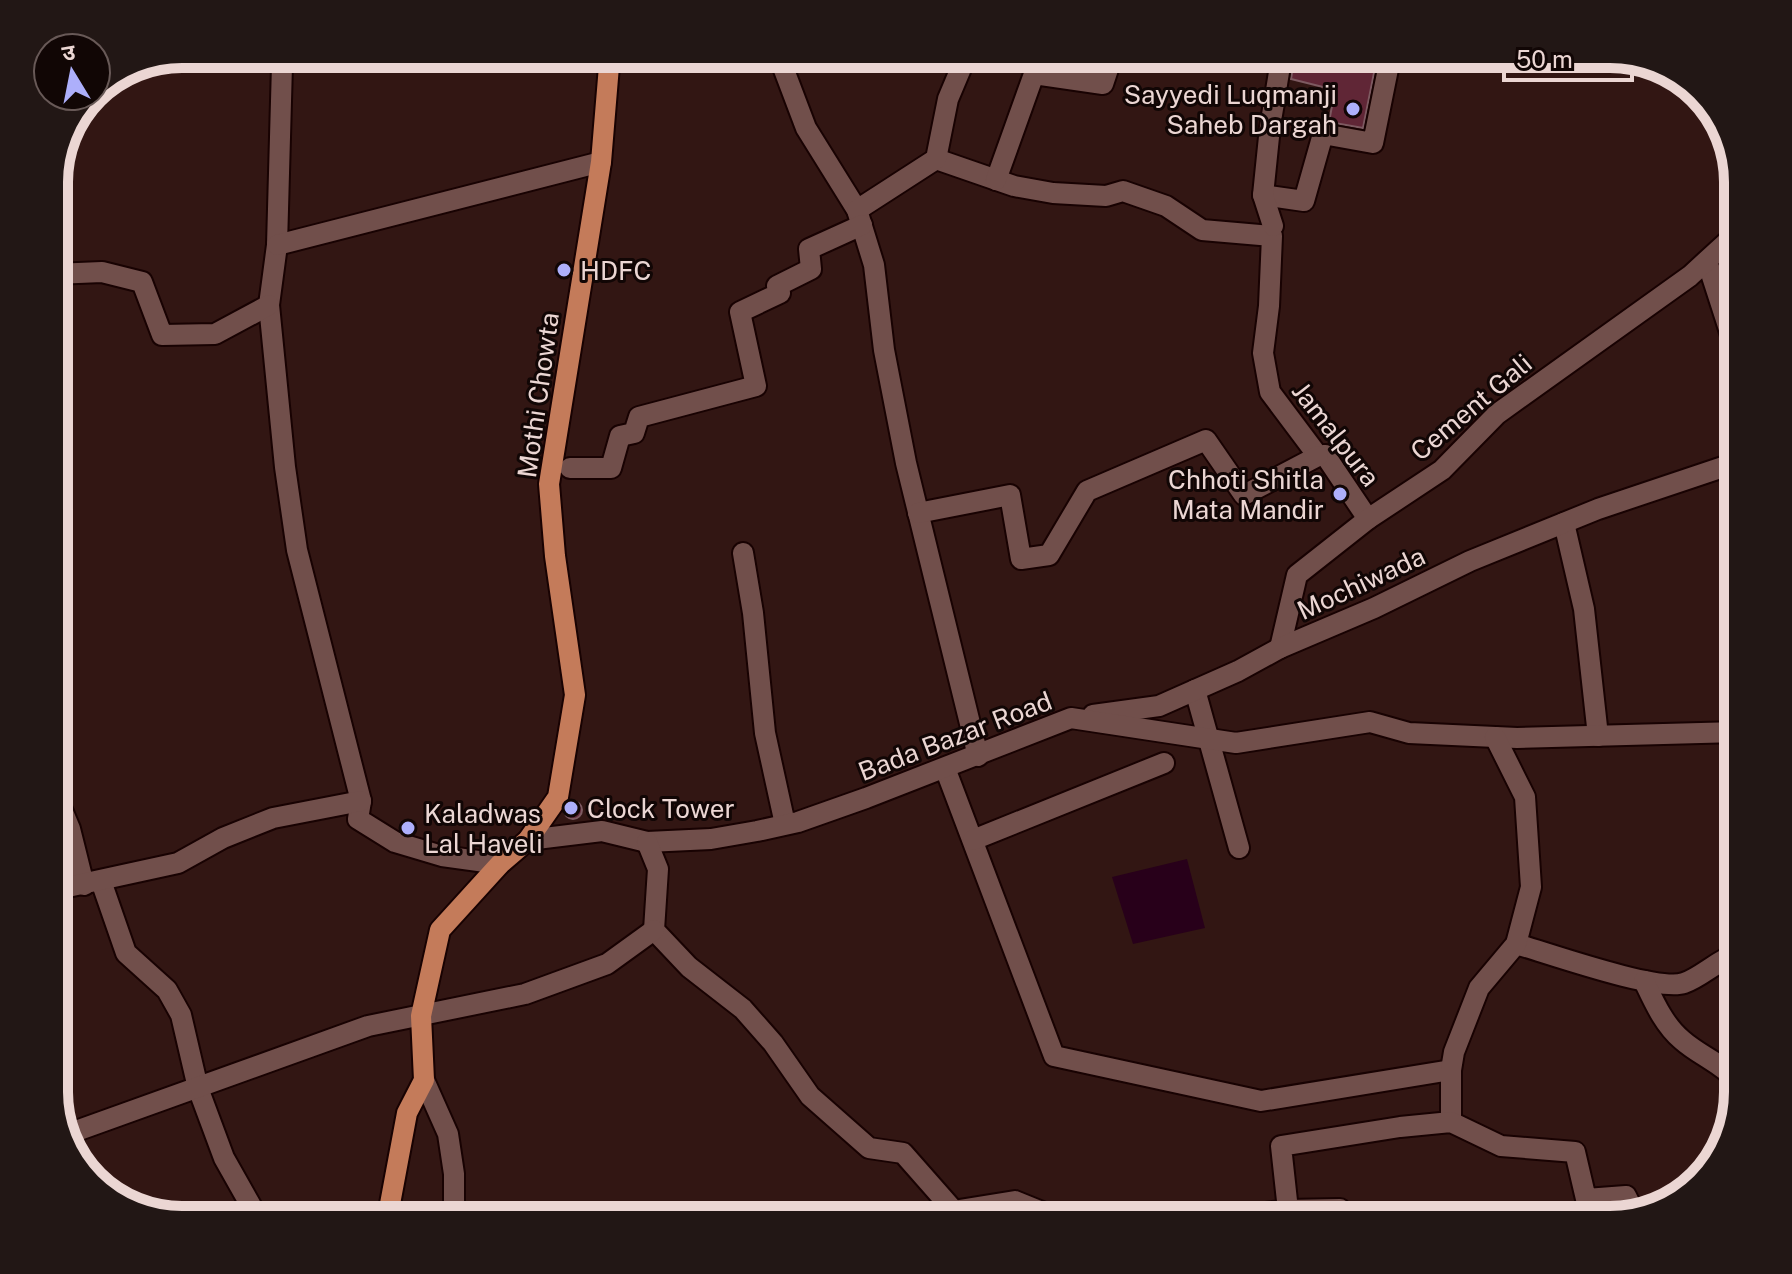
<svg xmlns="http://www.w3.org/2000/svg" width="1792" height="1274" viewBox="0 0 1792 1274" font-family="'Public Sans','Noto Sans Devanagari',sans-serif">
  <rect width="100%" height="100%" fill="#321613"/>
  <!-- water -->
  <polygon fill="#28001a" points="1187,859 1205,928 1133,944 1112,877"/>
  <!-- building -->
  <g fill="#602636" stroke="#7d5a61" stroke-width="2">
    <polygon points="1337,55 1376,63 1363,128 1329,122 1335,90 1291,79 1294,61 1333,69"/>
    <circle cx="573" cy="810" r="9"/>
  </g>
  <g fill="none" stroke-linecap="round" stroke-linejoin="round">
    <defs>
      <g id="minor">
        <polyline points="277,54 282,65 277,245 269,305 285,467 297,550 361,801 358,819 395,842 442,856 500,864"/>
        <polyline points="778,54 806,128 857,210 874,265 884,350 906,463 978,756"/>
        <polyline points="936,159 1014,186 1053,193 1106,196 1123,191 1166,206 1202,230 1272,236 1269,306 1263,353 1270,392 1318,456 1325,455 1368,519"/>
        <polyline points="996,180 1034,74 1103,84 1113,54"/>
        <polyline points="1263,195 1304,201 1323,134 1373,143 1391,54"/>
        <polyline points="857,210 936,159 948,99 967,54"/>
        <polyline points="1273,226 1263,195 1270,127 1282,54"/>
        <polyline points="277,245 601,162"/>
        <polyline points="1707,261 1738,357"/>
        <polyline points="54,274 102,272 142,282 162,335 215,334 269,305"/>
        <polyline points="570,468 611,468 620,436 634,433 639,417 756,386 740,312 780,293 777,286 811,269 809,249 862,225"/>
        <polyline points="918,513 1010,495 1021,559 1049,555 1087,491 1206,440 1244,495 1318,456"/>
        <polyline points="1564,523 1584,609 1598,736"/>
        <polyline points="743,553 753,613 765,733 785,824"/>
        <polyline points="1280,648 1297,575 1368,519 1442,470 1497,414 1690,276 1738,232"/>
        <polyline points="1195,690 1239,848"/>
        <polyline points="1093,715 1159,706 1238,671 1280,648 1374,608 1470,561 1598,509 1738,462"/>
        <polyline points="945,768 1054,1056 1261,1101 1451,1070"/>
        <polyline points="54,791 70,829 84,885"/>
        <polyline points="528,840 602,831 647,842 711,839 757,831 798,822 866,798 1071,718 1236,743 1370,722 1409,733 1517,738 1738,732"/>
        <polyline points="973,840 1164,763"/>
        <polyline points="647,842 658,869 654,930 689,967 743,1009 773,1043 810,1096 869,1148 903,1153 962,1220"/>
        <polyline points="101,881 126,953 167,990 181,1015 198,1088 224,1158 259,1220"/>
        <polyline points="54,890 178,863 223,838 273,818 361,801"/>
        <path d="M1516 944C1548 953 1657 992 1684 983 1700 978 1718 960 1738 953"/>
        <path d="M1644 981C1654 1002 1664 1025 1682 1040 1700 1056 1722 1063 1738 1082"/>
        <polyline points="424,1080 448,1134 454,1174 454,1220"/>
        <polyline points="1451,1122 1451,1070 1454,1052 1479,988 1516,944 1531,887 1525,797 1495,737"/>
        <polyline points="65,1135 368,1026 525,994 607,964 654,930"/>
        <polyline points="1288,1210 1340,1209 1342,1220"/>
        <polyline points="933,1220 953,1211 1015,1201 1052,1216 1089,1220"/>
        <polyline points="1214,1220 1288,1210 1281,1146 1400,1127 1451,1122 1501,1146 1575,1152 1586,1199 1626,1196 1635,1214"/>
      </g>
      <polyline id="major" points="387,1220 407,1113 424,1080 421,1016 440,930 500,864 528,840 558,797 575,695 555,556 549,484 601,162 610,54"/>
    </defs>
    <!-- minor casing -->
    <use href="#minor" stroke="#180202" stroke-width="24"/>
    <!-- major casing -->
    <use href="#major" stroke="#180202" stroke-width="24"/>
    <!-- minor -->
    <use href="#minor" stroke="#714f4b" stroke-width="20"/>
    <!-- major -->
    <use href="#major" stroke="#c47b5a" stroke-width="20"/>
  </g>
  <!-- markers -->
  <g fill="#adaffb" stroke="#110605" stroke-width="3">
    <circle cx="1353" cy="109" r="8"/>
    <circle cx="564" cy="270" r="8"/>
    <circle cx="1340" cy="494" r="8"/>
    <circle cx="571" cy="808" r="8"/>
    <circle cx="408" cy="828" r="8"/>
  </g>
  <g text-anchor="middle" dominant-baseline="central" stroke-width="6" stroke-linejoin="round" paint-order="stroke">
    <!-- poi labels -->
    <g font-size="26" fill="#ebd6d3" stroke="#110605" text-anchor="start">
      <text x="1337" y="94" text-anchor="end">Sayyedi Luqmanji<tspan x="1337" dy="30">Saheb Dargah</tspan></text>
      <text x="580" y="270">HDFC</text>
      <text x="1324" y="479" text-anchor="end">Chhoti Shitla<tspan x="1324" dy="30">Mata Mandir</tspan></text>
      <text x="587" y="808">Clock Tower</text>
      <text x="424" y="813">Kaladwas<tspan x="424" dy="30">Lal Haveli</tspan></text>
    </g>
    <!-- street labels -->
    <g font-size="26" fill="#ebd6d3" stroke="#110605">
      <text transform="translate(538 395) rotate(-82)">Mothi Chowta</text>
      <text transform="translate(1471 407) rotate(-40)">Cement Gali</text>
      <text transform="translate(1336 434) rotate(52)">Jamalpura</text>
      <text transform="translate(1361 583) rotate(-25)">Mochiwada</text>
      <text transform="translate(955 736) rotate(-21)">Bada Bazar Road</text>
    </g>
  </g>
  <!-- crop -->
  <path d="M0 0H1792V1274H0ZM182 68H1610A114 114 0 0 1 1724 182V1092A114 114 0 0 1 1610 1206H182A114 114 0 0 1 68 1092V182A114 114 0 0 1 182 68Z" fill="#221715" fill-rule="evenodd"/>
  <path fill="none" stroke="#ebd6d3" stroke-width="10" d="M182 68H1610A114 114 0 0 1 1724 182V1092A114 114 0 0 1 1610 1206H182A114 114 0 0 1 68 1092V182A114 114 0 0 1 182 68Z"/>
  <!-- north arrow -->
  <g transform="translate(72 72) rotate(350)"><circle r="38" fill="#110605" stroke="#685957" stroke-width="2"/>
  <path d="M0-6L14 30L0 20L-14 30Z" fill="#adaffb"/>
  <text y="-12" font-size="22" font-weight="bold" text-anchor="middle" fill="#ebd6d3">उ</text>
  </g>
  <!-- scale -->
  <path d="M1504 68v12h128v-12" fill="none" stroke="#ebd6d3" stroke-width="4"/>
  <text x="1516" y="68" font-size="24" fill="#ebd6d3" stroke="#110605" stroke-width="6" paint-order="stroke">50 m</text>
</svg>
